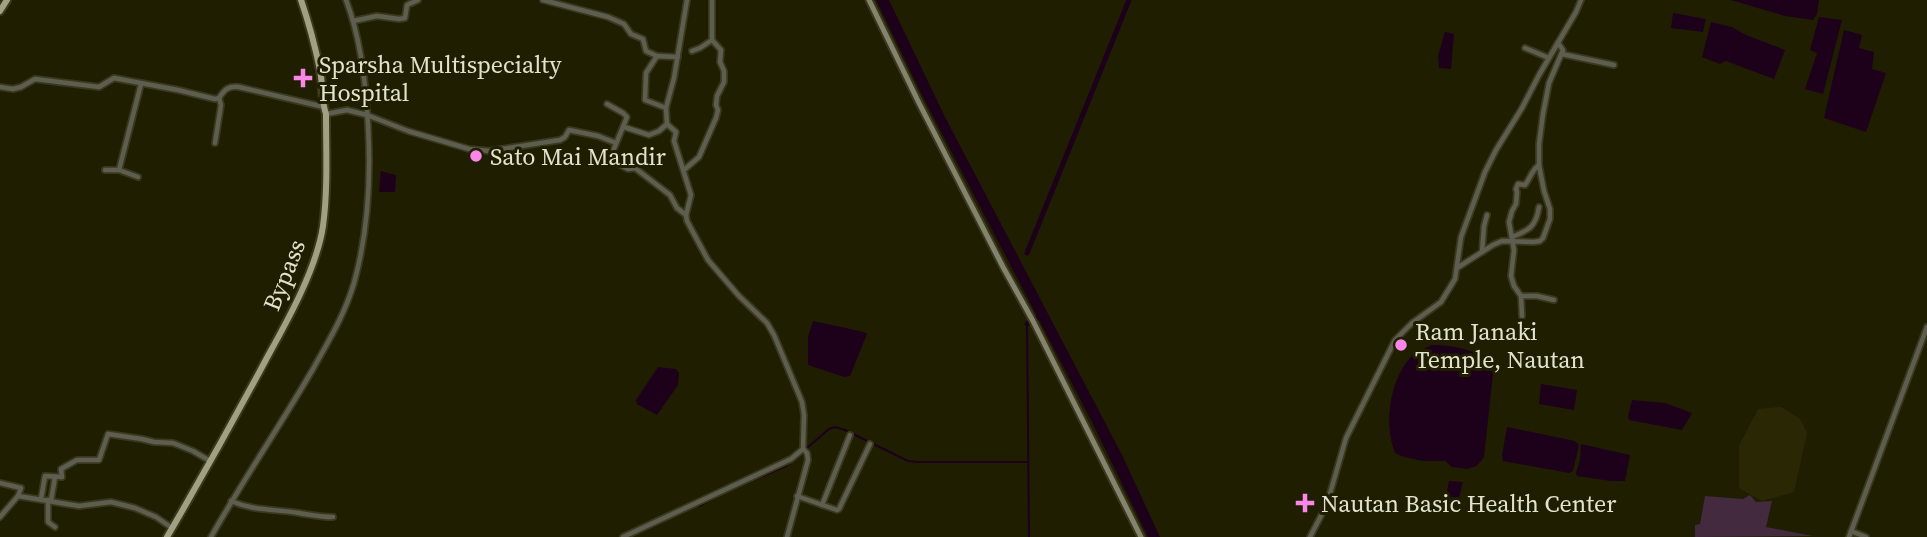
<svg xmlns="http://www.w3.org/2000/svg" width="1927" height="537" viewBox="0 0 1927 537" font-family="'Source Serif 4',serif">
  <rect width="100%" height="100%" fill="#201e00"/>
  <!-- built -->
  <polygon fill="#2a2804" points="1781,407 1800,419 1807,433 1794,492 1762,501 1739,488 1739,446 1758,409"/>
  <!-- green -->
  <polygon fill="#432a3f" points="1750,495 1756,502 1772,501 1766,527 1813,536 1695,537 1695,525 1700,524 1705,496 1743,499"/>
  <!-- water -->
  <g fill="#1d001a">
    <polygon points="876,0 889,0 945,117 1122,455 1160,537 1148,537 1091,420 923,97"/>
    <polygon points="1731,0 1819,0 1817,14 1813,20 1785,16"/>
    <polygon points="1673,13 1706,19 1703,32 1671,28"/>
    <polygon points="1819,17 1842,20 1823,94 1805,89 1817,53 1810,50"/>
    <polygon points="1711,22 1732,27 1746,35 1785,50 1774,79 1726,61 1720,64 1702,57"/>
    <polygon points="1844,30 1862,35 1859,48 1874,52 1872,69 1886,73 1866,132 1824,118"/>
    <polygon points="1445,32 1454,34 1451,69 1439,68 1438,56"/>
    <polygon points="381,171 396,175 395,192 379,192"/>
    <polygon points="813,321 864,332 867,334 850,376 844,377 808,365 808,337"/>
    <path d="M1432 345C1453 345 1478 350 1494 364L1484 457 1477 466 1467 469 1452 467 1445 461H1423L1404 457 1395 453C1384 425 1389 383 1409 359 1415 352 1423 349 1432 345Z"/>
    <polygon points="658,367 676,369 679,373 678,385 657,415 637,404 636,400"/>
    <polygon points="1541,384 1577,390 1574,410 1539,404"/>
    <polygon points="1632,400 1665,403 1692,413 1682,430 1629,420 1628,417"/>
    <polygon points="1507,427 1575,441 1579,445 1573,471 1569,473 1503,461 1502,455"/>
    <polygon points="1581,444 1630,455 1625,481 1611,481 1577,476 1576,473 1580,460"/>
    <polygon points="1449,481 1463,482 1459,498 1446,496"/>
  </g>
  <g fill="none" stroke-linecap="round" stroke-linejoin="round">
    <!-- stream -->
    <g stroke="#1d001a" stroke-width="2">
      <polyline points="1027,324 1029,537"/>
      <polyline points="700,506 719,495 786,466 829,429 835,427 845,430 908,461 917,462 1027,462"/>
    </g>
    <!-- canal -->
    <g stroke="#1d001a" stroke-width="5">
      <polyline points="1027,253 1129,0"/>
      <polyline points="1027,324 1041,316"/>
    </g>
    <defs>
      <g id="street">
        <polyline points="543,0 608,17 624,24 631,34 643,39 646,51 657,56"/>
        <polyline points="353,21 377,16 399,19 405,18 407,5 418,0"/>
        <polyline points="1525,48 1549,58"/>
        <polyline points="692,51 700,48 712,40"/>
        <polyline points="1562,54 1614,65"/>
        <path d="M0 87 13 89 21 87 35 79 99 87 114 78 178 90 215 99 219 98C225 89 228 86 239 87L324 107"/>
        <polyline points="607,104 623,113 627,117 611,156 614,162 628,169 635,168 670,195 677,208 686,215"/>
        <polyline points="666,108 645,100 646,73 657,56 678,57"/>
        <polyline points="326,114 347,110 367,115 408,131 469,149 489,151 560,140 565,137 569,130 598,136 616,143"/>
        <polyline points="624,127 649,135 659,131 667,124"/>
        <polyline points="215,143 221,105 219,98"/>
        <polyline points="105,170 119,170"/>
        <polyline points="684,170 699,157 716,118 718,110 716,105 717,96 724,82 724,71 720,62 721,50 712,40 712,0"/>
        <polyline points="138,177 119,170 141,84"/>
        <path d="M1512 237C1529 230 1536 227 1539 207"/>
        <polyline points="1482,252 1484,226 1487,215"/>
        <polyline points="1457,268 1493,245 1502,241 1534,242 1540,241 1543,238 1550,219 1550,209 1544,191 1539,165 1539,144 1543,114 1549,83 1563,50 1558,43"/>
        <polyline points="1521,296 1537,296 1554,300"/>
        <path d="M1522 316 1521 296 1514 286 1511 276 1514 250 1509 222 1512 211 1516 204 1517 192 1516 189 1518 184 1525 185C1531 177 1531 171 1539 165"/>
        <polyline points="0,483 21,488 18,496"/>
        <polyline points="797,496 837,510 839,509 870,444"/>
        <polyline points="41,499 45,476 62,477 61,469 77,460 99,460 108,434 142,439 154,442 173,443 193,451 210,461"/>
        <polyline points="48,500 48,522 55,527"/>
        <polyline points="51,501 55,477"/>
        <path d="M231 501C254 511 275 509 299 513 311 515 320 517 333 517"/>
        <polyline points="822,505 850,435"/>
        <polyline points="0,517 18,496 79,506 111,502 135,508 156,517 172,528"/>
        <polyline points="1851,531 1866,537"/>
        <path d="M211 537C243 480 280 426 313 369 328 342 345 314 354 283 368 233 371 177 368 125 366 83 361 39 346 0"/>
        <polyline points="623,537 791,459 803,449 804,415 802,402 774,335 767,323 739,296 708,260 687,221 686,215 691,195 674,141 676,132 667,124 666,108 674,78 687,0"/>
        <polyline points="787,537 808,460 807,453 803,449"/>
        <polyline points="1310,537 1327,504 1346,438 1395,340 1412,323 1441,302 1455,279 1461,237 1485,172 1496,150 1522,108 1539,75 1576,12 1581,0"/>
        <polyline points="1849,537 1927,327"/>
      </g>
      <polyline id="secondary" points="869,0 919,103 1003,267 1033,321 1141,537"/>
      <g id="primary">
        <polyline points="0,11 7,0"/>
        <path d="M167 537C202 477 236 416 269 354 289 318 317 267 323 226 328 189 326 151 326 114 321 100 323 84 320 70 315 46 309 23 301 0"/>
      </g>
    </defs>
    <!-- street casing -->
    <use href="#street" stroke="#3b391d" stroke-width="8"/>
    <!-- secondary casing -->
    <use href="#secondary" stroke="#3b391d" stroke-width="9"/>
    <!-- primary casing -->
    <use href="#primary" stroke="#3b391d" stroke-width="10"/>
    <!-- street -->
    <use href="#street" stroke="#5e5e50" stroke-width="4.5"/>
    <!-- secondary -->
    <use href="#secondary" stroke="#84836d" stroke-width="5"/>
    <!-- primary -->
    <use href="#primary" stroke="#a1a083" stroke-width="6"/>
  </g>
  <!-- markers -->
  <g fill="#fa87e7" stroke="#201e00" stroke-width="2.5">
    <path d="M299.5 67.5h7v7h7v7h-7v7h-7v-7h-7v-7h7z"/>
    <circle cx="476" cy="156" r="7"/>
    <circle cx="1401" cy="345" r="7"/>
    <path d="M1301.5 492.5h7v7h7v7h-7v7h-7v-7h-7v-7h7z"/>
  </g>
  <g text-anchor="middle" dominant-baseline="central" stroke-width="6" stroke-linejoin="round" paint-order="stroke">
    <!-- poi labels -->
    <g font-size="24" fill="#e2e2cf" stroke="#201e00" text-anchor="start">
      <text x="319" y="64">Sparsha Multispecialty<tspan x="319" dy="28">Hospital</tspan></text>
      <text x="490" y="156">Sato Mai Mandir</text>
      <text x="1415" y="331">Ram Janaki<tspan x="1415" dy="28">Temple, Nautan</tspan></text>
      <text x="1321" y="503">Nautan Basic Health Center</text>
    </g>
    <!-- street labels -->
    <g font-size="24" fill="#e2e2cf" stroke="#201e00">
      <text transform="translate(284 275) rotate(-68)">Bypass</text>
    </g>
  </g>
</svg>
